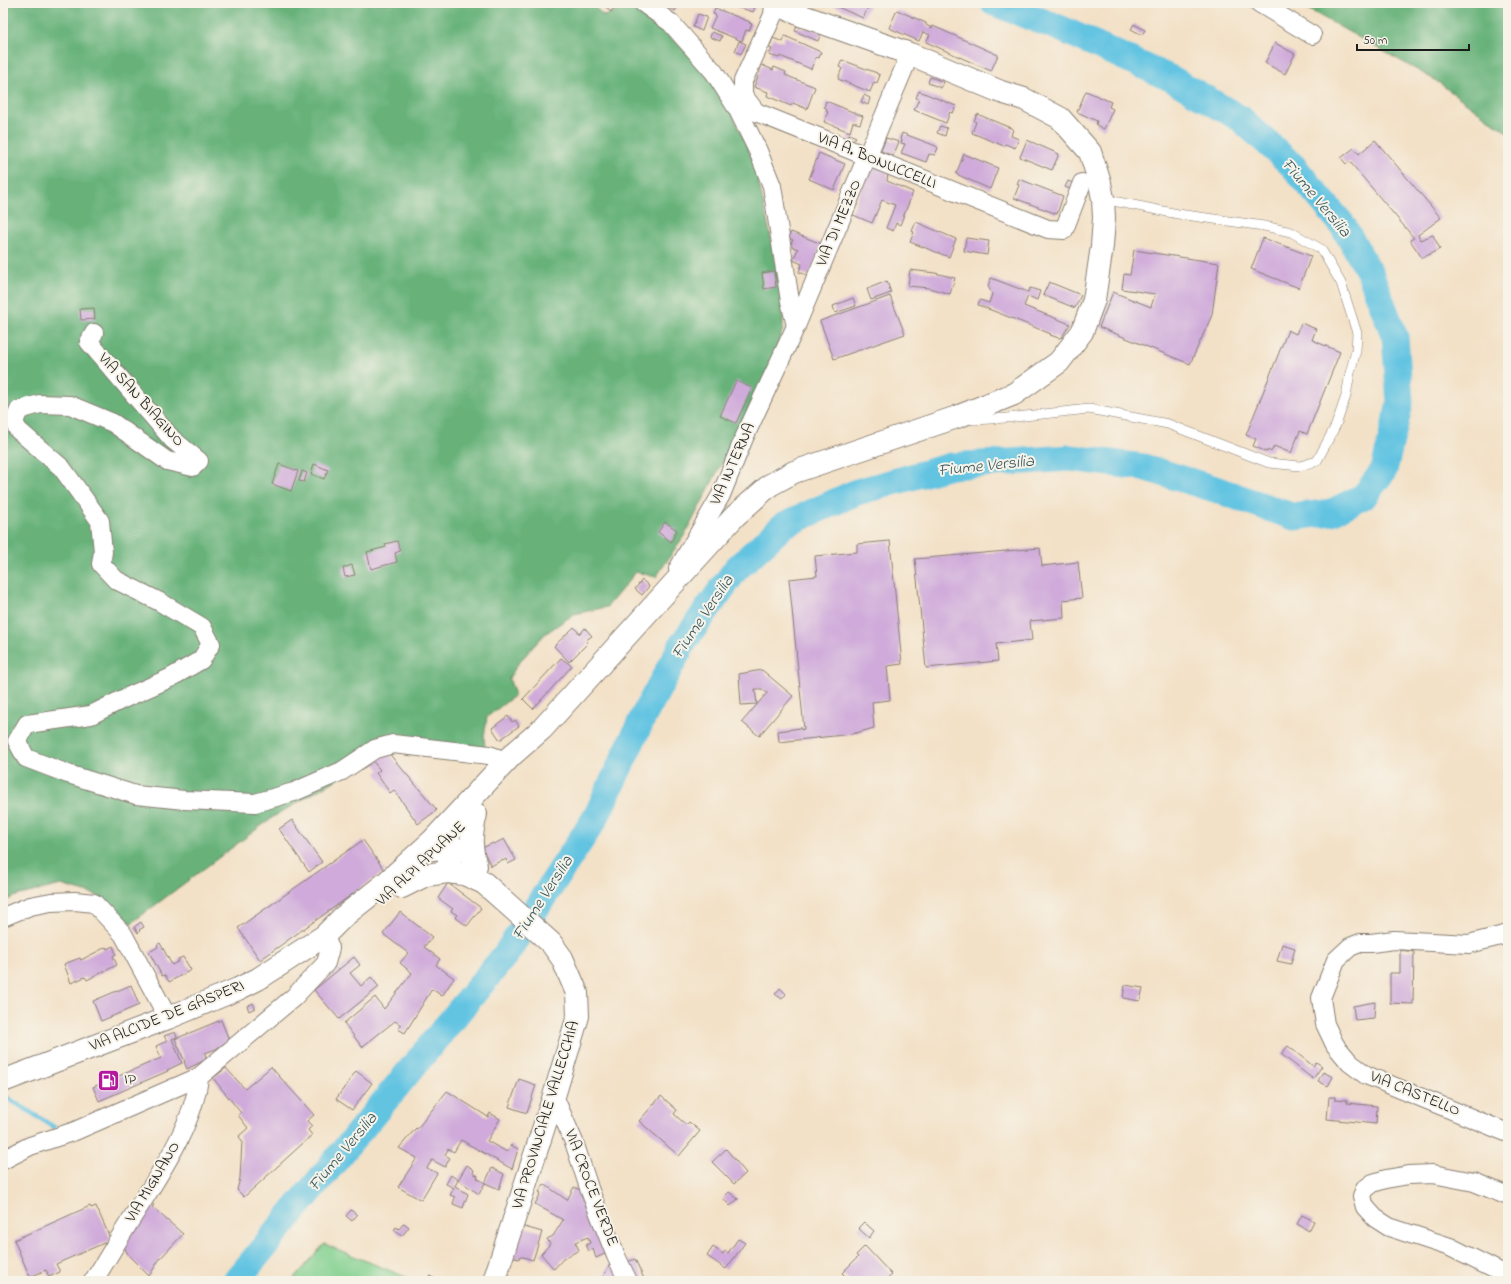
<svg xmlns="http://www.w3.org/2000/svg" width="1511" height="1284" viewBox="0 0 1511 1284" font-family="'Indie Flower',sans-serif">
  <rect width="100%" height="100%" fill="#f7f3e8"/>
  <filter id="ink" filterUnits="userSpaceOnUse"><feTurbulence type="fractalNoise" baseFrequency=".025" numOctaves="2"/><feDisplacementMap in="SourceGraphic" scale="8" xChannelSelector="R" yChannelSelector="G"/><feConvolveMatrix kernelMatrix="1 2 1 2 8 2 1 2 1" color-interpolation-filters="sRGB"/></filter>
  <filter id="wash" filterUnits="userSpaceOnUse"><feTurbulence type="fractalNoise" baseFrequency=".012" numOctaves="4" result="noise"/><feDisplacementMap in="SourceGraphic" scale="16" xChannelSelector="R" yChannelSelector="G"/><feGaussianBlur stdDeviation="0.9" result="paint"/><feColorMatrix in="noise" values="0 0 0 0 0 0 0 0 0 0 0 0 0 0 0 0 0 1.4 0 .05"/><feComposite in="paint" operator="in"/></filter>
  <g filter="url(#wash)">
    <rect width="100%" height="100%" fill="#f3e1c7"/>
    <!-- green -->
    <polygon fill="#81d08f" stroke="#4e7656" points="324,1244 416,1281 292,1281"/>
    <!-- forest -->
    <g fill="#68b27a" stroke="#42674b">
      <polygon points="3,3 591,3 604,16 630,5 659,27 698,62 729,106 754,162 769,229 783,300 783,329 770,366 726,455 686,533 656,577 636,572 607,607 574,614 545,634 520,661 509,678 515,695 487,717 484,737 486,758 385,749 370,760 273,817 130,924 121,913 96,895 61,885 16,896 3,902"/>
      <polygon points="1297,3 1508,3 1508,133 1435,80"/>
    </g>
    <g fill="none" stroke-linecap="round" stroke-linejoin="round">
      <!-- stream -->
      <polyline stroke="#64c4e2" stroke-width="4.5" points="3,1095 54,1127"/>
      <!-- river -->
      <polyline stroke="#64c4e2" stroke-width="27" points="236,1281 506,954 596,817 644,715 683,643 736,569 784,525 857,492 951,466 1070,458 1143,467 1215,489 1294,517 1332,512 1364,496 1384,470 1400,403 1395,337 1370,273 1342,224 1293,166 1241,119 1172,79 1057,27 994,3"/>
    </g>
    <g id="blocks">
      <!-- building -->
      <g fill="#cfaada">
        <polygon points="601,3 618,3 611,12"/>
        <polygon points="661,3 679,3 675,11"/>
        <polygon points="738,3 745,3 755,7 753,12 737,7"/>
        <polygon points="828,3 870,3 863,18"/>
        <polygon points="715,8 750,22 749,23 752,24 749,31 746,30 742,41 710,28 716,15 713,14"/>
        <polygon points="897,10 926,23 926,25 932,28 933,26 998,55 991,71 926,42 930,35 923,32 919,41 889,28"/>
        <polygon points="698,14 707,17 702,31 693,27"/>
        <polygon points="1134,24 1145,30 1142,35 1131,29"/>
        <polygon points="797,26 806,29 807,27 821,33 818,41 795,31"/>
        <polygon points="712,32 722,36 720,41 710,37"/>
        <polygon points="785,36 821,52 819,58 816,57 811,69 780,56 779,58 769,55 772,49 769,48 773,38 783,42"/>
        <polygon points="739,41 746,44 741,54 735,51"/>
        <polygon points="1275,43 1295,54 1285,74 1265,63"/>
        <polygon points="842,60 877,73 877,74 880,75 877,83 874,82 870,92 838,79 842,68 839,67"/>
        <polygon points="762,65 773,70 774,67 786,72 785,75 815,87 807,109 793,103 791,106 767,96 768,92 754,87"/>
        <polygon points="930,77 944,82 941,88 928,83"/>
        <polygon points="919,91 956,106 953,113 950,112 946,123 914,110 919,99 916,98"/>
        <polygon points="1086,91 1111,102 1109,107 1113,109 1104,129 1096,125 1097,121 1077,112"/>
        <polygon points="864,95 870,98 868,105 861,102"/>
        <polygon points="826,101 860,115 863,116 860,124 853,122 850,132 824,122 828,112 826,111 827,109 824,107"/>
        <polygon points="977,114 1013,129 1011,136 1019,139 1015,148 1005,144 1004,146 972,133 976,122 974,121"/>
        <polygon points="940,126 947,128 945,136 937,133"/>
        <polygon points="902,133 936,146 938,148 935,155 929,154 926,162 901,153 905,144 901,143 902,140 900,139"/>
        <polygon points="849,134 856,137 853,141 847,139"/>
        <polygon points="886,138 899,142 893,156 881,151"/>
        <polygon points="1027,140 1059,154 1052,170 1020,157"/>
        <polygon points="1375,140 1441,218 1418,235 1420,240 1433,235 1440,249 1422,258 1410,240 1414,238 1350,162 1346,164 1341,158 1354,148 1359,154"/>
        <polygon points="819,153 845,164 834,190 809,179"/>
        <polygon points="964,154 998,168 990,189 956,174"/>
        <polygon points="877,166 888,173 887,181 913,192 900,225 896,223 893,231 886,228 895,205 882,200 872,223 851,214 868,173 870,174 872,169"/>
        <polygon points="1019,179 1063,196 1057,214 1014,198 1019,185 1017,184"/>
        <polygon points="1068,181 1073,183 1070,189 1065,187"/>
        <polygon points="916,222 956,239 949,257 910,242 914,232 912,231"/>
        <polygon points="791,232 822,244 809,276 799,272 802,264 793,260 798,249 790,246 793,240 788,238"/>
        <polygon points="966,238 989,241 987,255 964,251"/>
        <polygon points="1263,238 1311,256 1299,288 1251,269"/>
        <polygon points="1134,250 1219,263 1212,315 1190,364 1099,327 1113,292 1151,307 1155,294 1122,289 1124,274 1130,275"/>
        <polygon points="910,270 935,273 955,278 950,294 929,288 908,286"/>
        <polygon points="774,271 776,287 764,289 762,273"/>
        <polygon points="991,278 1028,292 1030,288 1040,291 1037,300 1028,296 1024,306 1070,324 1062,337 1059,338 1050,335 1051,334 1019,321 978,305 980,300 989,303 992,294 988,286"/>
        <polygon points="887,281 891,293 871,300 867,289"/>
        <polygon points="1049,282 1081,295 1075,308 1043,295"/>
        <polygon points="890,296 905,334 834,359 820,321"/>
        <polygon points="853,298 856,306 835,313 833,306"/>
        <polygon points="94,308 95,319 81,320 80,309"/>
        <polygon points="1301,323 1316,329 1312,340 1340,352 1307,434 1300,431 1291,453 1274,446 1271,452 1268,450 1267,452 1253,446 1256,439 1246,435 1288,330 1296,334"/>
        <polygon points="736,381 752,388 736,423 720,416"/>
        <polygon points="279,464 298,471 291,491 272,484"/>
        <polygon points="314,464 328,470 324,479 311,474"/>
        <polygon points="302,471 307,473 304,482 299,481"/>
        <polygon points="665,522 677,530 671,542 658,532"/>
        <polygon points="397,541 400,551 395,553 397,562 371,569 367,552 386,547 385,544"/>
        <polygon points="890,541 902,664 887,666 890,700 872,702 874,728 852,734 779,742 778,731 801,728 801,730 804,729 789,579 817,576 815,556 857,552 857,544"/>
        <polygon points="1040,548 1042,566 1078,562 1082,598 1063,600 1064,618 1030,621 1032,640 996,644 998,661 926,668 915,559"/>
        <polygon points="352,565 355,575 345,577 343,568"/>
        <polygon points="642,580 649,586 642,595 635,589"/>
        <polygon points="574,627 580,634 585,628 592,636 586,640 588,643 569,662 554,646"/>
        <polygon points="561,658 572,666 533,709 523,699"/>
        <polygon points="762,670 793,696 759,736 742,722 767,693 762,689 755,689 757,704 741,705 739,674"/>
        <polygon points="508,716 512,722 515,720 519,726 500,740 492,728"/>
        <polygon points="386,750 437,810 418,824 394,790 390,793 376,773 380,770 372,760"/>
        <polygon points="292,820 322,862 309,872 279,829"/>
        <polygon points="504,839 516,860 508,864 506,859 503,861 502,860 491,866 482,848 493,843 494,844"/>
        <polygon points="363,840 385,871 260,960 238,928"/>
        <polygon points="448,883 481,908 467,926 455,917 457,915 451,911 453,909 438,898"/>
        <polygon points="400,912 432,937 424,947 440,959 436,965 454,978 442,996 432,989 405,1033 398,1029 401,1025 395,1021 362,1047 344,1023 375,997 384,1009 412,973 400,963 408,953 383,934"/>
        <polygon points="141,922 144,927 139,930 140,931 138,933 134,927"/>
        <polygon points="160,943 172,965 179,961 178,959 183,957 191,970 169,982 165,975 162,976 149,952 158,947 157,945"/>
        <polygon points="1282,944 1295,948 1291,964 1277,961"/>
        <polygon points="113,946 116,954 113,956 117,965 87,980 85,977 71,983 64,964 80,958 81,960 106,947 107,949"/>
        <polygon points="1400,950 1414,952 1413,1004 1390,1003 1390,973 1400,973"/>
        <polygon points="354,957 360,965 350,973 361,986 371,977 379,987 339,1019 314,990"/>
        <polygon points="131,985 139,1005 101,1021 93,1001"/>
        <polygon points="1125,985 1143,988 1140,1001 1123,998"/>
        <polygon points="780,988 786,994 782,999 775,994"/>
        <polygon points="1375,1002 1374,1018 1355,1020 1353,1006"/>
        <polygon points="253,1003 255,1008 249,1011 247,1006"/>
        <polygon points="221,1020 229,1040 216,1049 205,1053 206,1057 205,1060 187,1069 184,1062 185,1062 175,1039"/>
        <polygon points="175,1032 177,1037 172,1039 182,1063 167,1070 168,1071 99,1101 93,1087 161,1058 156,1046 167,1041 164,1036"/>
        <polygon points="1288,1046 1313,1066 1316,1062 1322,1066 1313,1079 1281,1054"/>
        <polygon points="271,1067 314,1115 307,1121 312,1126 308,1130 312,1135 244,1197 237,1190 240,1178 242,1142 239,1136 248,1128 238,1115 241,1113 213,1078 226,1068 245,1089"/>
        <polygon points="356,1071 372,1083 352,1110 336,1099"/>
        <polygon points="1323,1072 1333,1077 1328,1086 1318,1081"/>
        <polygon points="519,1079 536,1085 527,1113 509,1107"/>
        <polygon points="447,1091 488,1117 490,1113 500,1119 487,1141 507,1152 511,1145 518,1149 512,1169 461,1140 454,1152 448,1149 445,1155 450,1158 445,1167 432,1160 427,1168 437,1173 421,1200 398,1187 417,1158 399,1148 416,1128 417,1129"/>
        <polygon points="661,1096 677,1110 674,1114 686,1125 689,1122 700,1131 679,1156 639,1121"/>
        <polygon points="1329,1097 1335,1097 1335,1099 1347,1100 1347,1103 1377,1106 1376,1124 1327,1119"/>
        <polygon points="726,1149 746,1173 734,1184 712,1162"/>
        <polygon points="467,1165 474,1170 473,1173 478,1176 477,1178 485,1183 479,1194 458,1180"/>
        <polygon points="492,1168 504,1174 499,1189 485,1183"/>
        <polygon points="451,1175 458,1180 455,1186 468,1194 463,1208 453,1204 455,1197 450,1195 454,1188 446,1184"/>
        <polygon points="544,1184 567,1200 574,1187 582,1191 607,1253 596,1258 593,1249 589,1251 586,1245 590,1243 588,1237 575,1242 579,1250 563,1259 554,1269 541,1254 550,1244 547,1239 553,1236 563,1220 535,1204 541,1193 539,1192"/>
        <polygon points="729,1192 738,1199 730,1206 723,1198"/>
        <polygon points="149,1201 154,1205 152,1207 183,1234 159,1260 149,1276 129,1256 122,1243"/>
        <polygon points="90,1206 91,1208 96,1206 111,1240 56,1264 60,1272 49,1277 46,1270 30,1277 14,1240"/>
        <polygon points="351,1210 357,1215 352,1221 346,1216"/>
        <polygon points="1302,1215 1314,1221 1309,1231 1297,1224"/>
        <polygon points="864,1222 874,1231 869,1238 858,1228"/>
        <polygon points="404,1223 409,1227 402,1236 394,1230 396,1227 399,1229"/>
        <polygon points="521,1226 542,1232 533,1260 520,1256 519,1259 512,1257"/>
        <polygon points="738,1239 745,1243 726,1269 707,1256 713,1247 723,1254 725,1251 728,1253"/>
        <polygon points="865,1246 892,1275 885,1281 880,1281 878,1279 877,1281 850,1281 842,1273 858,1257 856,1255"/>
        <polygon points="635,1259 645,1281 632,1281 625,1263"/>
        <polygon points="611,1262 620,1276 617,1281 601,1281"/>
        <polygon points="429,1276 441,1281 427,1281"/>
      </g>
    </g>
  </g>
  <g filter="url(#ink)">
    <use href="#blocks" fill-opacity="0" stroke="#887e72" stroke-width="1"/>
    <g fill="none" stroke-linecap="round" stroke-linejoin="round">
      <defs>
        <polyline id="service" points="970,419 975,420 1006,418 1089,409 1168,424 1269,463 1300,466 1317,461 1336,425 1346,396 1350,373 1356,351 1357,333 1341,283 1321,249 1291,232 1264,226 1178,214 1103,199"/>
        <g id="minor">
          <polyline points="643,3 671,23 714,72 738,110 758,151 772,186 790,301 796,326"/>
          <polyline points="774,3 773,15 743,81 743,95 756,112 1048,229 1064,230 1082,183"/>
          <polyline points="1259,3 1312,35"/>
          <polyline points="94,333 89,342 172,439 199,461 193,467 167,461 113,423 70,405 40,404 19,410 14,422 18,430 62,468 100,521 103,552 101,564 116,580 160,602 202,627 211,644 201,660 170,678 123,699 91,715 27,724 17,741 26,758 68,774 136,795 184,800 255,803 294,792 342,771 375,749 393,744 489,755 506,761"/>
          <polyline points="678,569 721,495 744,438 796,326 910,54"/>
          <polyline points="3,917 30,906 51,902 75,901 94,903 123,934 168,1018"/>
          <polyline points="1508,934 1469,944 1394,940 1371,943 1360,943 1350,947 1336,960 1321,998 1325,1024 1335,1045 1350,1063 1366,1075 1508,1133"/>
          <polyline points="554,1096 574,1142 590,1191 616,1256 628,1281"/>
          <polyline points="3,1160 30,1146 75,1131 199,1077"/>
          <polyline points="1508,1196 1474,1182 1433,1174 1409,1175 1386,1179 1373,1183 1365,1189 1362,1196 1365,1207 1375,1218 1389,1227 1450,1247 1508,1276"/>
          <path d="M93 1281C106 1262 117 1241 130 1221 156 1179 194 1126 199 1077L294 997 326 963 330 948 324 936"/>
        </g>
        <g id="secondary">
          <path d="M476 814C471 834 470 846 476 866"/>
          <path d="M433 849C449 845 457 848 472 854"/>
          <path d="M454 873C445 852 441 840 458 822"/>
          <polyline points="402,887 426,875 448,872 464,874 484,883 551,943 562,958 577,993 578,1016 554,1096 494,1281"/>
          <polyline points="3,1081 168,1018 238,989 258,979 324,936 343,917 388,881 432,841 511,756 542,729 735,516 770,485 794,472 957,417 1014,394 1059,362 1082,332 1094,300 1102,246 1104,218 1103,199 1100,183 1090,152 1060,118 1024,99 1001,92 910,54 803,16 775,3"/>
        </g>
      </defs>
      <!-- service casing -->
      <use href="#service" stroke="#887e72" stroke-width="10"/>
      <!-- minor casing -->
      <use href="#minor" stroke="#887e72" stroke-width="20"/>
      <!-- secondary casing -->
      <use href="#secondary" stroke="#887e72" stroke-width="24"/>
      <!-- service -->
      <use href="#service" stroke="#fff" stroke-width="9"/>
      <!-- minor -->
      <use href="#minor" stroke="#fff" stroke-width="18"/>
      <!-- secondary -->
      <use href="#secondary" stroke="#fff" stroke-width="22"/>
    </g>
  </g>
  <!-- icons -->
  <defs>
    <symbol id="fuel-square" viewBox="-11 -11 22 22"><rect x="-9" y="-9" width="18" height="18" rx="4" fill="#b5179e" stroke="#f7f3e8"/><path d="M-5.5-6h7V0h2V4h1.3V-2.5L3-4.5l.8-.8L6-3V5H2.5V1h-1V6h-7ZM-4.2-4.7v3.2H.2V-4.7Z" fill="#fff"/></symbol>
  </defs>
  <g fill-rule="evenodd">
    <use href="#fuel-square" x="96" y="1068" width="25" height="25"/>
  </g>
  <g text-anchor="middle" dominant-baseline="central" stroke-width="4" stroke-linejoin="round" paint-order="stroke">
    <!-- street labels -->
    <g font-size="16" fill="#1c1c1c" stroke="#f7f3e8">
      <text transform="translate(877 161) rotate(22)">VIA A. BONUCCELLI</text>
      <text transform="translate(839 223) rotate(-67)">VIA DI MEZZO</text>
      <text transform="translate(141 400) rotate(48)">VIA SAN BIAGINO</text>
      <text transform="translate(733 464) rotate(-66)">VIA INTERNA</text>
      <text transform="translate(421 864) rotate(-43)">VIA ALPI APUANE</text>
      <text transform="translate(167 1016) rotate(-22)">VIA ALCIDE DE GASPERI</text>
      <text transform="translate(1415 1094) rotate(22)">VIA CASTELLO</text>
      <text transform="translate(546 1115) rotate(-73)">VIA PROVINCIALE VALLECCHIA</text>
      <text transform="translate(153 1182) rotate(-59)">VIA MIGNANO</text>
      <text transform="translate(591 1188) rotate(69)">VIA CROCE VERDE</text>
    </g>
    <!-- poi labels -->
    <g font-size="16" fill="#1c1c1c" stroke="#f7f3e8" text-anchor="start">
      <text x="124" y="1080">IP</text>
    </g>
    <!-- water labels -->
    <g font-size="17" font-style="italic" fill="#355761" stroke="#f7f3e8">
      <text transform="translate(1316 198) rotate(50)">Fiume Versilia</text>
      <text transform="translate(986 466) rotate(-6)">Fiume Versilia</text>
      <text transform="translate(703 617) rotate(-56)">Fiume Versilia</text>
      <text transform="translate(543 898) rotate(-57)">Fiume Versilia</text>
      <text transform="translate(343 1152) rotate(-50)">Fiume Versilia</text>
    </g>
  </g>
  <!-- margin -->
  <rect width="1511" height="1284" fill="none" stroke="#f7f3e8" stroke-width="16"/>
  <!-- scale -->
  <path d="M1357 44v6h112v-6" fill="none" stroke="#1c1c1c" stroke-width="2"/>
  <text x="1363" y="44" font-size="12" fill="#1c1c1c" stroke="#f7f3e8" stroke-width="3" paint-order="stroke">50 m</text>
</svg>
